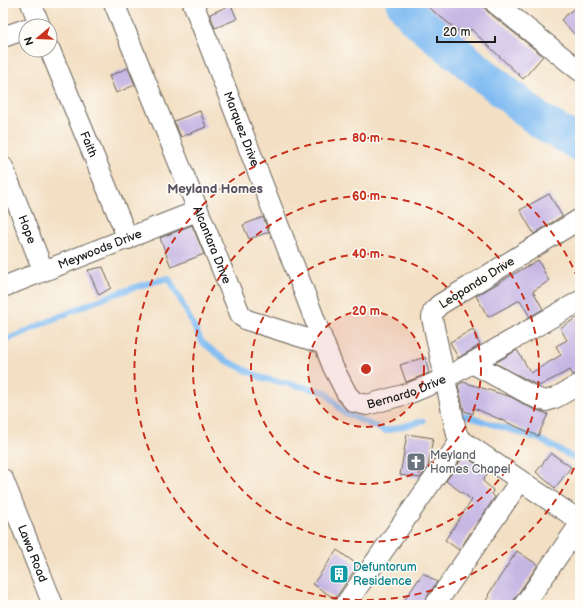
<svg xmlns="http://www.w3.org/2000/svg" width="583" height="608" viewBox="0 0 583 608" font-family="'Balsamiq Sans',sans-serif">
  <rect width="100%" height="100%" fill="#fdfcf7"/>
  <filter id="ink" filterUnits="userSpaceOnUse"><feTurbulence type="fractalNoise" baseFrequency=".025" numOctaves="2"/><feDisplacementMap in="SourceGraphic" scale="8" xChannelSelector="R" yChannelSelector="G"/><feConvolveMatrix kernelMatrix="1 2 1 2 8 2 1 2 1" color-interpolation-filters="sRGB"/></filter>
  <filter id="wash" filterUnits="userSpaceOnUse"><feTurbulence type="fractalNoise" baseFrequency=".012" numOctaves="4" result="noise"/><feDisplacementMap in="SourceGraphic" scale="16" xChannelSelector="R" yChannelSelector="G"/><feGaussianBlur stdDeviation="0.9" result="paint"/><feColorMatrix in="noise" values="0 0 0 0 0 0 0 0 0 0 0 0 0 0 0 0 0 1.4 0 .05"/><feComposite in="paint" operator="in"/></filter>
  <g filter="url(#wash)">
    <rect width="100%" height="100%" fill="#f3dfc3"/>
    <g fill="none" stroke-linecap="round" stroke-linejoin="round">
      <!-- stream -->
      <g stroke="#7fbbf2" stroke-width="6">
        <path d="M6 340C59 317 112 291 169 278L202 342 225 360 262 378 326 392 343 412 385 431 423 421"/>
        <polyline points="460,414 539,439 580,461"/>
      </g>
      <!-- river -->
      <polyline stroke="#7fbbf2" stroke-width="35" points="403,3 414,18 540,121 580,144"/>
    </g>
    <g id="blocks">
      <!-- building -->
      <g fill="#c5b5e3">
        <polygon points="423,3 481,3 488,12 543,56 523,79 471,29 466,37"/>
        <polygon points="580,3 580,40 561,20"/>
        <polygon points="231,5 237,19 215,28 210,14"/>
        <polygon points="128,68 135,85 116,93 109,76"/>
        <polygon points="200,111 206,127 181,137 174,121"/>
        <polygon points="549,194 562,216 534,234 520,210"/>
        <polygon points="263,217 269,232 249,239 243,225"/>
        <polygon points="192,225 204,254 171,267 160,238"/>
        <polygon points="538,260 549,281 533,291 543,309 530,317 520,300 488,317 476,296"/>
        <polygon points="103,267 111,288 99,295 88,270"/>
        <polygon points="580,316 580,373 573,375 570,370 539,386 495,363 517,350 531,373 561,355 556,346 567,340 560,328"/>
        <polygon points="473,329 480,345 458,358 450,342"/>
        <polygon points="425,357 429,373 406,382 400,365"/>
        <polygon points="463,382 511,397 531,408 548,414 538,436 474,408 473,414 464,411 458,385"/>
        <polygon points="407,434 433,438 428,467 420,478 400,475"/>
        <polygon points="551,453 571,467 555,488 536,472"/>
        <polygon points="464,456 488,472 483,481 493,490 492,494 495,497 459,550 445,540 472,500 446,481"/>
        <polygon points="337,550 358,565 335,599 313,584"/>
        <polygon points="517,551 538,565 515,598 513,605 483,605 489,596 488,595"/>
        <polygon points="423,573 437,582 426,598 424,605 401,605"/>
      </g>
    </g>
  </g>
  <g filter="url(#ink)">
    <use href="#blocks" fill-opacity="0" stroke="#676056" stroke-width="1"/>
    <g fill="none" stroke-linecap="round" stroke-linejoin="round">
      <defs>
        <g id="minor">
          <polyline points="31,3 40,26"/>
          <path id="s1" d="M114 3 241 316 247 320 324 344"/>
          <path id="s2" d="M193 3 333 367 347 394 354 402 367 405 410 393 444 379 580 301"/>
          <polyline points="495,3 580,71"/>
          <polyline points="3,37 26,29"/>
          <path id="s3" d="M50 50 128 239"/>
          <path id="s4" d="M3 167 43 270"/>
          <polyline points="580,219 439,305 433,312 432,318 457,435 461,440 580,521"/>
          <path id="s5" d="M3 287 197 211"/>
          <polyline points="472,363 536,398 546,401 555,398 580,384"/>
          <path id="s6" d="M3 479 53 605"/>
          <polyline points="345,605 461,440"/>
          <polyline points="435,605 520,481"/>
          <polyline points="524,605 580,524"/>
        </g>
      </defs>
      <!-- minor casing -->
      <use href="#minor" stroke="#676056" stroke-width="22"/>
      <!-- minor -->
      <use href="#minor" stroke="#fff" stroke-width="20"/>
    </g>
  </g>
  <!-- distance rings -->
  <circle cx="366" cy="369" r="58" fill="#c8321e" fill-opacity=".12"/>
  <g fill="none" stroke="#c8321e" stroke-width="2" stroke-dasharray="7 5">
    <circle cx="366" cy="369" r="58"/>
    <circle cx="366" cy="369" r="115"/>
    <circle cx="366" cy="369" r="173"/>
    <path d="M579 457A231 231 0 1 1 579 281"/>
  </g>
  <!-- icons -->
  <defs>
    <symbol id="church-square" viewBox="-11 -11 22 22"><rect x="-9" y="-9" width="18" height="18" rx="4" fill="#6b7280" stroke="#fdfcf7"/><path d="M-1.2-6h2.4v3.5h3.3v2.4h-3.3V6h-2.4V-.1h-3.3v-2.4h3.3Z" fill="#fff"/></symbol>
    <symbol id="building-square" viewBox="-11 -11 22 22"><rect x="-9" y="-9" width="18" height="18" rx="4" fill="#0f9aa8" stroke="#fdfcf7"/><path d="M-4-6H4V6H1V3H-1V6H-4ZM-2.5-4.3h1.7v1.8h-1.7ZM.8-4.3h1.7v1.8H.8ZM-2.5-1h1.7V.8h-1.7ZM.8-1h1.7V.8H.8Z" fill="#fff"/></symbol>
  </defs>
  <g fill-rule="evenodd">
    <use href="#church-square" x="405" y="451" width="22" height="22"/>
    <use href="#building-square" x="328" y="563" width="22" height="22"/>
  </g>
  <g text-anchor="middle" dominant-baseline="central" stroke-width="3" stroke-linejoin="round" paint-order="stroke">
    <!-- street labels -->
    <g font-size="12" fill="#1c1c1c" stroke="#fdfcf7">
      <text stroke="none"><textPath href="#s2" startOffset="135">Marquez Drive</textPath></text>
      <text stroke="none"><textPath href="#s3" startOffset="102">Faith</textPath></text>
      <text stroke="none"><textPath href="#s4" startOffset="67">Hope</textPath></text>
      <text stroke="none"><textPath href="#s1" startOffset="261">Alcantara Drive</textPath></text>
      <text stroke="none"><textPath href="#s5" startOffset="104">Meywoods Drive</textPath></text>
      <text transform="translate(477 283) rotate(-32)">Leopando Drive</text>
      <text stroke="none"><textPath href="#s2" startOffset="486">Bernardo Drive</textPath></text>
      <text stroke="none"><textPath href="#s6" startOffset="80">Lawa Road</textPath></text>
    </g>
    <!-- worship labels -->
    <g font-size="12" fill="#5b616d" stroke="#fdfcf7" text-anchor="start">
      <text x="430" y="455">Meyland<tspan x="430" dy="14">Homes Chapel</tspan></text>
    </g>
    <!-- culture labels -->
    <g font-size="12" fill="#0d838f" stroke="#fdfcf7" text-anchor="start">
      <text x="353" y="567">Defuntorum<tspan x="353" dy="14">Residence</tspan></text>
    </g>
    <!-- neighbourhood labels -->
    <g font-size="13" font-weight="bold" fill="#575262" stroke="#fdfcf7">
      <text x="215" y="189">Meyland Homes</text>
    </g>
  </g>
  <circle cx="366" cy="369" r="6" fill="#c8321e" stroke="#fdfcf7" stroke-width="2"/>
  <g font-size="12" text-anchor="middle" font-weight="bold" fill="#c8321e" stroke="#fdfcf7" stroke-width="3" stroke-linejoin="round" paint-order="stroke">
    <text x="366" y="142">80 m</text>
    <text x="366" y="200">60 m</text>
    <text x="366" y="258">40 m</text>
    <text x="366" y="315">20 m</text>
  </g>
  <!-- margin -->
  <rect width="583" height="608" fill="none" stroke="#fdfcf7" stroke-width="16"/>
  <!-- north arrow -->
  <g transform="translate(38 38) rotate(251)"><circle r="19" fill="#fdfcf7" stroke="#a3a29f"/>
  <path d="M0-3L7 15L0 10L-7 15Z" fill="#c8321e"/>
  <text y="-6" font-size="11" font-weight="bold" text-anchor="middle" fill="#1c1c1c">N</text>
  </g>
  <!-- scale -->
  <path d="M437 36v6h58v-6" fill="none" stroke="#1c1c1c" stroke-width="2"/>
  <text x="443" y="36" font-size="12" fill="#1c1c1c" stroke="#fdfcf7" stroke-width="3" paint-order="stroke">20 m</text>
</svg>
